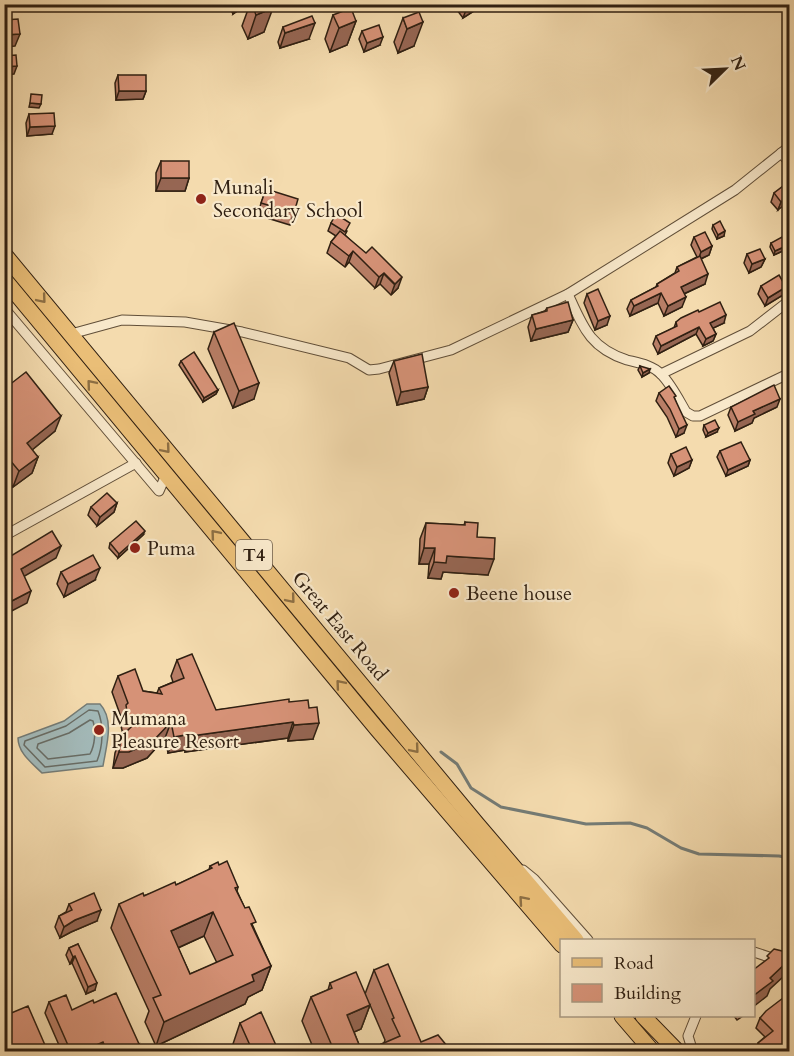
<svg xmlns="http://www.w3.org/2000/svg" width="794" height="1056" viewBox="0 0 794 1056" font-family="Cardo,serif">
  <rect width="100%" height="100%" fill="#f4dbae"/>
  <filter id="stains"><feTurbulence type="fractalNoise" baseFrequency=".00333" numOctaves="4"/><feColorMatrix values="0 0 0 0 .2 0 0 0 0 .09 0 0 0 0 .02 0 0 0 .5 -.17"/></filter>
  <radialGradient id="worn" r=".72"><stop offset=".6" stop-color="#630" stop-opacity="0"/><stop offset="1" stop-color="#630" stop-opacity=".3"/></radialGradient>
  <!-- water -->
  <path fill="#a2b8b7" stroke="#747b75" stroke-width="1.5" d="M87 704H100C115 720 106 747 103 766L42 773C32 763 18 753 18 738L64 721Z"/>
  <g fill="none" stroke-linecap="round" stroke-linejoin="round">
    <!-- shore -->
    <g stroke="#696c64" stroke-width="1.5">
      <path d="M89 710 98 711C104 726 103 746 97 761L45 767 24 745 25 741 66 726Z"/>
      <path d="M90 720 93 721C96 731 95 745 90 754L48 759 37 748 38 744 69 733Z"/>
    </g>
    <!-- stream -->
    <polyline stroke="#747b75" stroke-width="3" points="441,752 457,764 471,788 501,807 586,824 630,823 647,828 681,848 699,854 779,856 790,858"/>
    <defs>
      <g id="minor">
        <polyline points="781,153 790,163"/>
        <path d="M568 294C583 327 590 348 627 360 639 363 652 365 661 374 671 384 679 400 686 412L693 416H700L790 373"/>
        <polyline points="4,308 159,491 166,475"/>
        <polyline points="71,334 122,320 185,322 242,332 349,358 369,370 379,369 451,350 568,294 735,190 790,146"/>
        <polyline points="661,374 750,331 790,300"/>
        <polyline points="4,536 136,463"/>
        <polyline points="523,870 534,879 588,940"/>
        <polyline points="754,952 778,960 790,956"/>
        <polyline points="693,1052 688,1036 696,1016"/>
      </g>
      <g id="primary">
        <polyline points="4,254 477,824 576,940"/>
        <polyline points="4,279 377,729 562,945"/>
        <polyline points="622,1016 653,1052"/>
        <polyline points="643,1016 678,1052"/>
      </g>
    </defs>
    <!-- minor casing -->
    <use href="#minor" stroke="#614f39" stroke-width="11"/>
    <!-- primary casing -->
    <use href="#primary" stroke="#302012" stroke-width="17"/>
    <!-- minor -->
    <use href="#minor" stroke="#f8e8ca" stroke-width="9"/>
    <!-- primary -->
    <use href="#primary" stroke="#eabe77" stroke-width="15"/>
  </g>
  <!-- wall -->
  <g fill="#b87e66" stroke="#302012" stroke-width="1.5" fill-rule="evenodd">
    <polygon points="229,4 247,4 233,14 229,6"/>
    <polygon points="250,4 271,4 264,32 248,39 242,26"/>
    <polygon points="455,4 478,4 477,9 463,18 454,6"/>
    <polygon points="333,15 356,21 347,45 330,52 325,39"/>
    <polygon points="403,18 414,46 398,53 394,42"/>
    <polygon points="283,27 309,39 280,48 278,42"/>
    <polygon points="362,31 380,45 364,52 359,39"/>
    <polygon points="118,75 146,91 143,99 116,100 115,83"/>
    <polygon points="29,114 52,134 27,136 26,123"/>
    <polygon points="161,161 189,178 185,191 156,191 156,173"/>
    <polygon points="789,185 778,210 771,202 774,193"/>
    <polygon points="266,189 294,213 290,225 257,215"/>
    <polygon points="331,223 347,231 345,235 398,288 391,295 380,284 375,288 349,262 345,267 327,253 331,242 336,236 328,231"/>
    <polygon points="713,225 724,236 717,239 712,229"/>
    <polygon points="694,237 712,246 709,255 701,259 705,284 684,294 682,307 664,316 658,303 630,316 627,309 631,300 656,287 657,284 675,273 677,267 697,257 691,245"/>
    <polygon points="771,243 786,246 785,250 774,255 770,247"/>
    <polygon points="747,254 765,259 761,267 749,273 744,263"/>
    <polygon points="761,286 783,295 765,306 758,294"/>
    <polygon points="587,294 607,325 595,330 584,303"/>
    <polygon points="547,308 573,320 568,332 531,341 528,327 532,315 545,311"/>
    <polygon points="699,312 724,323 713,328 716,334 713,341 703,346 696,334 658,354 653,344 656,336 674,328 676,322"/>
    <polygon points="214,332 254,399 233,408 208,349"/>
    <polygon points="181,361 218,390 216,394 203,402 179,365"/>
    <polygon points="394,361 428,387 424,399 397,405 389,373"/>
    <polygon points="640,366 649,373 642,377 638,370"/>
    <polygon points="4,389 55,431 32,450 38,457 32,473 13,487 4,476"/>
    <polygon points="659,393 675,399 684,433 676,437 667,417 656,401"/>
    <polygon points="789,399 789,416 784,408 786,401"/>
    <polygon points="731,407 777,407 754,418 752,423 735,431 728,415"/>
    <polygon points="704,425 717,432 706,437 703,430"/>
    <polygon points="720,451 750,460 748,466 726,476 717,457"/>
    <polygon points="671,454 692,460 689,468 674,476 668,463"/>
    <polygon points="117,503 114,512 97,526 88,515 91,507"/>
    <polygon points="465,522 477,537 488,575 443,572 441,579 428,578 429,564 419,564 420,539 426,523 464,525"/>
    <polygon points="143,535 118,558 109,548 110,543"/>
    <polygon points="788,536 789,536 789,561 784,561 783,549"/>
    <polygon points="61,572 95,580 64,597 57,584"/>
    <polygon points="177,660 216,710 289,702 313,739 288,741 288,738 185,752 185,750 168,753 165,738 147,758 123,768 113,768 115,753 121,737 123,735 120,721 121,717 112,692 118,676 143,691 157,693 159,688 173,682 171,676"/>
    <path d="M219 865 238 887 237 891 271 966 262 990 248 997 245 1004 156 1046 145 1022 149 1011 111 928 119 904 176 885 209 870 210 866ZM204 936 217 963 190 974 178 948Z"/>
    <polygon points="69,904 97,921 71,932 60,938 55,927 59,916 66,912"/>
    <polygon points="78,944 95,990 86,994 72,963 70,964 66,955 69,948"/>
    <polygon points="374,970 421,1042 452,1052 375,1052 377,1046 384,1043 385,1040 370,1005 361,1029 354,1032 362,1052 315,1052 302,1021 311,997 328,990 330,983 365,994"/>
    <polygon points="49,1002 72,1010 136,1052 62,1052 45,1013"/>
    <polygon points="4,1016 48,1052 4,1052"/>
    <polygon points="734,1016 743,1016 737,1020"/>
    <polygon points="760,1018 789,1042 787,1047 782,1052 755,1052 758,1043 765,1037 756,1028"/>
    <polygon points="240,1023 279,1052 234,1052 232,1047"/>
  </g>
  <!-- shaded-wall -->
  <g fill="#966653" stroke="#302012" stroke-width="1.5">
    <polygon points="236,4 247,4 233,14"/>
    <polygon points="474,4 478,4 477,9 463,18 466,10"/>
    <polygon points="273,8 264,32 248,39 256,15"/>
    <polygon points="356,21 347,45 330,52 339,28"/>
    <polygon points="423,22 414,46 398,53 407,29"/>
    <polygon points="315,23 309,39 280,48 285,33"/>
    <polygon points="20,34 15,46 4,47 4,35"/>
    <polygon points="383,37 380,45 364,52 367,43"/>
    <polygon points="17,66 14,74 4,75 5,67"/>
    <polygon points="119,91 146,91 143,99 116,100"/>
    <polygon points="30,103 41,104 39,108 29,107"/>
    <polygon points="55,126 52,134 27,136 30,127"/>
    <polygon points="161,178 189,178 185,191 156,191"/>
    <polygon points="789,195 789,201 778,210 781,202"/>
    <polygon points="725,231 724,236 717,239 718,235"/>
    <polygon points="712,246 709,255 698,260 701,252"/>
    <polygon points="786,246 785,250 774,255 775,251"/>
    <polygon points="353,251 349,262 345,267 349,256"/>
    <polygon points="765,259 761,267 749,273 752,264"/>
    <polygon points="384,273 380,284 375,288 379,277"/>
    <polygon points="708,274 705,284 677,297 681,287"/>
    <polygon points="402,277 398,288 391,295 395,284"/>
    <polygon points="786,287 783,295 765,306 768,298"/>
    <polygon points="661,293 658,303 630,316 634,306"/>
    <polygon points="686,297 682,307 664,316 668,306"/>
    <polygon points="726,315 724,323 707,331 710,323"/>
    <polygon points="610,316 607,325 595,330 598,321"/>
    <polygon points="573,320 568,332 531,341 536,329"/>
    <polygon points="699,327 696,334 658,354 661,346"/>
    <polygon points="716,334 713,341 703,346 706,339"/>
    <polygon points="650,369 649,373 642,377 643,373"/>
    <polygon points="259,383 254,399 233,408 239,391"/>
    <polygon points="428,387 424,399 397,405 401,392"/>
    <polygon points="218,390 216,394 203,402 204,398"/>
    <polygon points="780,399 777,407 754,418 752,423 735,431 738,422 753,411"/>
    <polygon points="61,416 55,431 21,459 27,443"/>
    <polygon points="687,425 684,433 676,437 679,429"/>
    <polygon points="719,428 717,432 706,437 708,433"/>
    <polygon points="38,457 32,473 13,487 19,471"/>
    <polygon points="692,460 689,468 674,476 677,467"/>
    <polygon points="750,460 748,466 726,476 728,470"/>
    <polygon points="117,503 114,512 97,526 100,517"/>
    <polygon points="145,531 143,535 118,558 119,554"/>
    <polygon points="61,546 56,558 16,581 21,569"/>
    <polygon points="424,548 435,548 429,564 419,564"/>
    <polygon points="789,549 789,561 784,561"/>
    <polygon points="447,556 494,559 488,575 443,572 441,579 428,578 434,562"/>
    <polygon points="100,568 95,580 64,597 68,584"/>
    <polygon points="31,591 27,603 4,615 4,605"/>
    <polygon points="171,722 165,738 147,758 123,768 113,768 119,752"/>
    <polygon points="293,722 288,738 185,752 191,736"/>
    <polygon points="319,723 313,739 288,741 294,725"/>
    <polygon points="191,734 185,750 168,753 174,737"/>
    <polygon points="101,910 97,921 71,932 60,938 64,927 75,920"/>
    <polygon points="213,912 204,936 162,955 171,931"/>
    <polygon points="75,956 72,963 70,964 73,957"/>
    <polygon points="789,960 785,975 770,989 767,996 753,1007 753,996 770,978"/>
    <polygon points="271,966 262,990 248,997 245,1004 156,1046 164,1022 252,975"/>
    <polygon points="97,983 95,990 86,994 88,987"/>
    <polygon points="370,1005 361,1029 338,1039 347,1015"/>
    <polygon points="789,1034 789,1042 787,1047 782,1052 774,1052"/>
    <polygon points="103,1042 100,1052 85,1052 85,1050"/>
    <polygon points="139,1044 136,1052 123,1052"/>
  </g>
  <!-- building -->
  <g fill="#d69277" stroke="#302012" stroke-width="1.5" fill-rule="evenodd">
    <polygon points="252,4 271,4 273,8 256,15"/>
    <polygon points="462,4 474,4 466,10"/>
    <polygon points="351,8 356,21 339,28 333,15"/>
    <polygon points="419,12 423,22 407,29 403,18"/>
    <polygon points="312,16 315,23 285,33 283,27"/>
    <polygon points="18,19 20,34 4,35 4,20"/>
    <polygon points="379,25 383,37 367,43 362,31"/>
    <polygon points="16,55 17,66 5,67 4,56"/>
    <polygon points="118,75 146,75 146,91 119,91"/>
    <polygon points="31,94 42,95 41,104 30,103"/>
    <polygon points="54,113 55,126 30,127 29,114"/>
    <rect x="161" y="161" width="28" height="17"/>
    <polygon points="787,183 789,185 789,195 781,202 774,193"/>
    <polygon points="266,189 298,199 294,213 261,203"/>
    <polygon points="336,214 350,223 345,232 331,223"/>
    <polygon points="720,221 725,231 718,235 713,225"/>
    <polygon points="340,231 366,253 372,247 402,277 395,284 384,273 379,277 353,251 349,256 331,242"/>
    <polygon points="705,232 712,246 701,252 694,237"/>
    <polygon points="782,237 786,246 775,251 771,243"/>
    <polygon points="760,249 765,259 752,264 747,254"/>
    <polygon points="700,256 708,274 681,287 686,297 668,306 661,293 634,306 631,300 658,286 657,284 679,271 677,267"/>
    <polygon points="779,275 786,287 768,298 761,286"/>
    <polygon points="598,289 610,316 598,321 587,294"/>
    <polygon points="568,302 573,320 536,329 532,315 547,311 547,308"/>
    <polygon points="720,302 726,315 710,323 716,334 706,339 699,327 661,346 656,336 677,326 676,322 681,318 698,310 699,312"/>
    <polygon points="234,323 259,383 239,391 214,332"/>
    <polygon points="194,352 218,390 204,398 181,361"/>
    <polygon points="422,354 428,387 401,392 394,361"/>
    <polygon points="640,366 650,369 643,373"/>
    <polygon points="26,372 61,416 27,443 38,457 19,471 4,453 4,389"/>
    <polygon points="774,385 780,399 753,411 755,414 738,422 731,407"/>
    <polygon points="669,386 676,396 674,397 687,425 679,429 670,409 659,393"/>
    <polygon points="715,420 719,428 708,433 704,425"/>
    <polygon points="741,442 750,460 728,470 720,451"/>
    <polygon points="686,447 692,460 677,467 671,454"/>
    <polygon points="107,493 117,503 100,517 91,507"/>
    <polygon points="136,521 145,531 119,554 110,543"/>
    <polygon points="465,522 478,523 477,537 495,538 494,559 447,556 446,563 434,562 435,548 424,548 426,523 465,525"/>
    <polygon points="52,531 61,546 21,569 31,591 4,605 4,544 11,556"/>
    <polygon points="93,555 100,568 68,584 61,572"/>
    <polygon points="192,654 216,710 289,699 289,702 308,700 309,708 317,707 319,723 294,725 293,722 191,736 191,734 174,737 171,722 152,742 129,752 119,752 121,737 134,724 128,719 126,705 128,703 118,676 135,669 143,691 162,694 159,688 184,678 177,660"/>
    <path d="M227 861 238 887 235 888 245 908 249 907 256 922 251 924 271 966 252 975 254 981 164 1022 153 998 161 995 119 904 143 893 144 896 175 882 176 885 212 868 210 866 218 862 219 865ZM213 912 233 955 190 974 171 931Z"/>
    <polygon points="94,893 101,910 75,920 64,927 59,916 72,910 69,904"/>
    <polygon points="78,944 97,983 88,987 75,956 73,957 69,948"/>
    <polygon points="774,949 782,951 789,959 789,960 770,978 773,981 753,996 753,970 769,958 767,956"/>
    <polygon points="388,964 421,1042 438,1035 452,1052 379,1052 377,1046 400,1036 392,1019 394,1018 374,970"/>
    <polygon points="356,972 370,1005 347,1015 362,1052 331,1052 329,1048 332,1046 311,997 332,988 330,983"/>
    <polygon points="116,993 139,1044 123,1052 107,1052 103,1042 85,1050 86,1052 71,1052 49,1002 66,995 72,1010 93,1000 94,1003"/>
    <polygon points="783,998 789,1007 789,1038 774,1052 766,1052 758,1043 773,1031 760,1018 766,1011"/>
    <polygon points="28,1006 48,1052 9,1052 4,1041 4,1039 10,1037 4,1026 4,1016"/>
    <polygon points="261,1012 279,1052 253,1052 240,1023"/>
    <polygon points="220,1047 221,1052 210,1052"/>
  </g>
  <!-- one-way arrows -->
  <defs><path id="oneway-chevron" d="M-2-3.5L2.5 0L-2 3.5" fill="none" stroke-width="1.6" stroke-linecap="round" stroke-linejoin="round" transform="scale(1.5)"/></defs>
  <g stroke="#8d6f44">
    <use href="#oneway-chevron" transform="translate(42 299) rotate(50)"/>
    <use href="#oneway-chevron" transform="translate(91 384) rotate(-130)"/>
    <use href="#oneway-chevron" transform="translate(166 449) rotate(50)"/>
    <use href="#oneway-chevron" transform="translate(215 534) rotate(-130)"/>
    <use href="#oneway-chevron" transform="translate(291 599) rotate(50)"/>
    <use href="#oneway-chevron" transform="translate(340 684) rotate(-130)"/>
    <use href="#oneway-chevron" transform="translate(415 749) rotate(50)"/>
    <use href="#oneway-chevron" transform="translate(523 900) rotate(-131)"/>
  </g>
  <!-- markers -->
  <g fill="#8f2418" stroke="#f8e8ca" stroke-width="2">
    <circle cx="201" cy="199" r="6"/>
    <circle cx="135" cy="548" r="6"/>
    <circle cx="454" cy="593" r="6"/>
    <circle cx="99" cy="730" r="6"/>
  </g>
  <g text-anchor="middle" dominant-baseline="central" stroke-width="4.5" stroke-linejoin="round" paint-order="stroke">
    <!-- shield labels -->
    <rect fill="#f8e8ca" stroke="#6c5c49" stroke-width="1.5" x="236" y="540" width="36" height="30" rx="4.5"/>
    <g font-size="18" font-weight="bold" fill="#302012">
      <text x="254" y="555">T4</text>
    </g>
    <!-- poi labels -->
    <g font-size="20" fill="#302012" stroke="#f8e8ca" text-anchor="start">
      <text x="213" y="187">Munali<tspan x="213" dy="23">Secondary School</tspan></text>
      <text x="147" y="548">Puma</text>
      <text x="466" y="593">Beene house</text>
      <text x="111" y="718">Mumana<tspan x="111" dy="23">Pleasure Resort</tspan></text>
    </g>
    <!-- street labels -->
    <g font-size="20" fill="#302012" stroke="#f8e8ca">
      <text transform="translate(340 626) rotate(50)">Great East Road</text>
    </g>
  </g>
  <!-- margin -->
  <rect width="794" height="1056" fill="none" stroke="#f4dbae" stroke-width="24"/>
  <rect x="6" y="6" width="782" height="1044" fill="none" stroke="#302012" stroke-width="3"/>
  <rect x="12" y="12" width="770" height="1032" fill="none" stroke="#302012" stroke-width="1.5"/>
  <!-- legend -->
  <rect x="560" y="939" width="195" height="78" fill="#f8e8ca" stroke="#a89880" stroke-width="1.5"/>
  <rect x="572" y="958" width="30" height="9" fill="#eabe77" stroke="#a89880" stroke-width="1.5"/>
  <text x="614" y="969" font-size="18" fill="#302012">Road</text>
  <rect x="572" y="984" width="30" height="18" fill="#d69277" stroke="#a89880" stroke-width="1.5"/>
  <text x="614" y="999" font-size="18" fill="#302012">Building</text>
  <!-- north arrow -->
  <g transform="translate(725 69) rotate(66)" stroke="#f8e8ca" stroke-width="4.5" paint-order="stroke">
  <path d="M0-4.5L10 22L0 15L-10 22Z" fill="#302012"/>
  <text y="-9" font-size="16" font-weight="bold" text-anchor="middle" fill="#302012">N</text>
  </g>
  <rect width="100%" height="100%" filter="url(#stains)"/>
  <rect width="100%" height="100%" fill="url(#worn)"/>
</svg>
